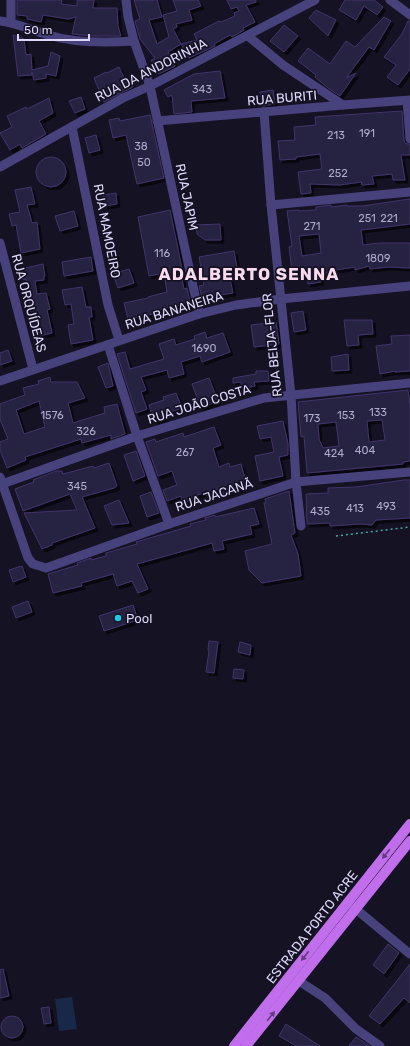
<svg xmlns="http://www.w3.org/2000/svg" width="410" height="1046" viewBox="0 0 410 1046" font-family="Rubik,sans-serif">
  <defs>
    <filter id="shadow"><feDropShadow dx="3" dy="3" stdDeviation="0" flood-color="#0009"/></filter>
  </defs>
  <rect width="100%" height="100%" fill="#151223"/>
  <!-- water -->
  <polygon fill="#172848" points="72,997 77,1029 59,1031 55,999"/>
  <!-- building -->
  <g fill="#282042" stroke="#41356b" fill-rule="evenodd" filter="url(#shadow)">
    <polygon points="17,0 62,0 61,4 77,6 77,0 94,0 93,8 117,8 118,26 121,36 91,36 72,34 76,17 68,19 43,15 41,22 27,19 27,16 17,15"/>
    <polygon points="134,0 157,0 162,17 149,20 157,44 169,37 163,15 177,11 173,0 198,0 201,6 189,10 192,20 176,24 177,27 173,29 181,44 168,52 175,66 159,74 151,60 155,58 140,39 135,21 140,19"/>
    <polygon points="227,0 256,0 256,2 246,5 255,22 243,28 244,30 232,37 230,35 214,44 215,46 189,58 181,44 197,40 194,34 219,21 221,22 235,16 234,13 239,11 237,7 231,9"/>
    <polygon points="345,0 374,0 383,7 377,15 364,6 356,20 339,10"/>
    <polygon points="316,10 336,20 328,36 309,18"/>
    <polygon points="384,17 391,21 374,50 369,47 346,78 356,73 340,96 328,88 315,77 316,75 298,61 308,48 330,64 346,41 355,47"/>
    <polygon points="408,21 410,21 410,69 398,85 387,77 396,65 384,57 402,34"/>
    <polygon points="284,25 298,36 284,52 270,41"/>
    <polygon points="13,35 24,39 26,55 31,54 32,70 48,66 51,52 60,56 56,76 46,74 46,78 34,80 32,72 32,75 18,76"/>
    <polygon points="119,67 126,82 130,80 133,87 104,102 94,78 106,72 107,73"/>
    <polygon points="220,71 225,98 191,101 192,112 174,114 172,95 168,97 164,90 194,74"/>
    <polygon points="273,90 275,104 263,106 260,92"/>
    <polygon points="81,97 85,109 75,113 69,101"/>
    <polygon points="49,98 53,113 39,121 46,134 22,148 20,144 10,150 0,133 12,127 7,116 26,107 27,109"/>
    <polygon points="402,111 404,140 405,143 410,145 410,155 401,155 405,180 393,180 392,174 372,176 374,184 362,185 361,182 340,185 310,184 311,193 301,194 298,172 322,169 320,154 296,157 296,159 280,160 278,141 295,140 294,127 316,125 315,117"/>
    <polygon points="150,115 164,178 137,184 126,135 113,138 109,120 119,118 120,121"/>
    <polygon points="96,135 100,150 89,153 85,138"/>
    <circle cx="51" cy="172" r="15"/>
    <polygon points="31,187 35,204 27,205 32,223 37,222 40,249 21,253 16,225 12,226 9,214 20,212 15,190"/>
    <polygon points="116,193 117,204 105,206 103,195"/>
    <path d="M410 199V224L361 230 363 245 379 243H410V268L388 267 370 269 369 266 355 270V267L335 270V272L320 274 321 282 308 284 306 270 292 271 289 247 292 246 287 211 299 210V211L316 210V207L331 205V207L347 205V206H362ZM319 234 321 253 302 256 299 236Z"/>
    <polygon points="170,210 182,269 180,270 184,289 187,288 190,303 164,308 166,313 153,317 153,314 128,319 124,303 148,298 148,297 167,292 164,273 149,276 138,217"/>
    <polygon points="74,211 78,226 60,231 55,216"/>
    <polygon points="220,224 221,240 205,240 197,234 196,225"/>
    <polygon points="234,251 237,268 228,270 233,293 202,298 199,286 204,285 199,257"/>
    <polygon points="91,257 93,271 64,276 62,262"/>
    <polygon points="43,264 45,276 44,276 44,280 35,281 37,294 46,293 50,309 47,310 52,333 35,337 26,279 23,280 21,269"/>
    <polygon points="129,269 134,283 118,288 113,274"/>
    <polygon points="82,287 86,307 91,307 92,317 89,317 93,340 71,344 68,325 74,324 71,304 65,305 62,290"/>
    <polygon points="303,311 306,330 294,332 291,313"/>
    <polygon points="344,320 372,320 373,334 358,335 359,345 347,346"/>
    <polygon points="276,322 279,344 254,347 251,325"/>
    <polygon points="205,332 207,338 223,333 230,352 202,362 200,356 181,362 184,374 169,378 167,370 141,377 146,390 141,392 147,409 136,413 117,354 125,352 130,369 164,359 159,344 174,339 176,345 195,339 194,336"/>
    <polygon points="410,335 410,371 395,372 395,371 380,374 376,346 392,344 391,336"/>
    <polygon points="8,350 12,361 0,365 0,353"/>
    <polygon points="348,354 349,370 332,371 331,357"/>
    <polygon points="108,363 113,386 106,388 98,367"/>
    <polygon points="256,371 268,371 269,381 254,382 255,386 242,389 241,382 233,383 233,378 256,374"/>
    <path d="M50 377 51 382H77L85 398 68 403 73 423 105 413 104 407 117 404 125 434 111 439V435L82 443 81 439 25 457 26 460 7 468 0 450V442L8 439 0 419V404L25 395 23 388 39 384 38 381ZM39 401 45 427 24 434 16 410Z"/>
    <polygon points="209,378 218,401 201,408 192,384"/>
    <path d="M408 390 410 405V461L403 462V464L307 473 304 436 301 437 298 402ZM382 420 385 440 369 442 367 421ZM336 422 339 446 323 448 319 439 318 424Z"/>
    <polygon points="176,393 182,408 164,414 165,418 154,421 149,405 164,400 163,397"/>
    <polygon points="283,421 288,444 288,455 279,457 283,476 260,481 255,456 274,452 271,437 260,439 257,426"/>
    <polygon points="214,427 221,445 213,448 219,467 229,463 230,467 241,464 246,483 237,490 222,494 221,488 197,495 198,498 183,503 181,496 167,501 163,490 177,485 172,471 158,476 146,442 155,439 156,442 183,433 184,437"/>
    <polygon points="136,451 145,476 133,481 124,455"/>
    <polygon points="109,463 117,486 114,488 82,497 95,528 52,543 52,545 42,549 24,513 77,510 70,494 23,511 15,489 34,482 33,480 56,471 62,471 63,474 93,466 94,468"/>
    <polygon points="404,480 410,480 410,518 376,520 372,525 360,524 330,526 330,523 307,524 306,494 328,493 328,488 356,487"/>
    <polygon points="289,491 295,533 291,535 298,554 301,576 262,583 249,570 245,551 272,544 264,503 266,503 265,499"/>
    <polygon points="151,492 159,513 147,517 140,496"/>
    <polygon points="119,500 129,523 112,525 104,506"/>
    <polygon points="254,508 259,524 250,526 252,534 222,541 224,549 214,551 212,543 137,564 148,589 138,593 132,581 117,586 113,574 81,583 82,586 53,593 48,574 78,565 77,563 91,558 91,560 106,556 106,553 137,544 136,542 191,526 190,524 206,520 205,518 215,515 215,517"/>
    <polygon points="22,566 26,577 13,582 9,570"/>
    <polygon points="28,601 32,612 16,618 12,607"/>
    <polygon points="133,605 138,620 104,631 99,616"/>
    <polygon points="209,641 218,642 214,673 206,672 209,651 208,650"/>
    <polygon points="240,642 251,645 250,655 238,652"/>
    <polygon points="234,669 244,670 243,679 233,678"/>
    <polygon points="388,944 399,953 384,974 373,965"/>
    <polygon points="410,964 410,1003 404,998 380,1024 369,1016"/>
    <polygon points="3,969 9,996 0,998 0,970"/>
    <polygon points="49,1007 51,1023 44,1024 41,1008"/>
    <circle cx="12" cy="1027" r="11"/>
    <polygon points="286,1024 320,1046 296,1046 279,1036"/>
    <polygon points="356,1037 370,1046 349,1046"/>
  </g>
  <g fill="none" stroke-linecap="round" stroke-linejoin="round">
    <!-- path -->
    <polyline stroke="#3fa8a5" stroke-width="1.5" stroke-dasharray="2 3" stroke-linecap="butt" points="336,536 410,527"/>
    <!-- minor -->
    <g stroke="#47427c" stroke-width="9">
      <polyline points="126,0 128,17 134,41 150,86 199,314"/>
      <polyline points="390,0 410,15"/>
      <path d="M0 21C17 23 31 30 48 35 74 43 106 43 134 41"/>
      <polyline points="11,22 11,0"/>
      <polyline points="248,36 283,65 343,105"/>
      <polyline points="407,101 410,139"/>
      <polyline points="264,112 271,205 291,395 296,482 301,526"/>
      <polyline points="157,121 343,105 410,100"/>
      <polyline points="72,127 108,305 119,340"/>
      <polyline points="0,167 123,98 150,86 315,0"/>
      <polyline points="271,205 410,192"/>
      <polyline points="0,243 33,369"/>
      <polyline points="108,345 137,436 169,524"/>
      <polyline points="0,381 199,314 236,305 281,299 410,286"/>
      <polyline points="0,477 28,558 33,564 46,568 169,524 296,482 410,472"/>
      <polyline points="2,484 137,436 264,398 410,383"/>
      <polyline points="351,905 410,954"/>
      <polyline points="299,981 325,998 356,1029 380,1046"/>
    </g>
    <!-- major -->
    <g stroke="#c16eec" stroke-width="10">
      <polyline points="234,1046 410,824"/>
      <polyline points="246,1046 410,841"/>
    </g>
  </g>
  <!-- one-way arrows -->
  <defs><path id="oneway-solid" d="M-6-.8H1V-3.2L6.5 0L1 3.2V.8H-6Z"/></defs>
  <g fill="#623b7d">
    <use href="#oneway-solid" transform="translate(386 854) rotate(128)"/>
    <use href="#oneway-solid" transform="translate(305 956) rotate(128)"/>
    <use href="#oneway-solid" transform="translate(271 1016) rotate(-51)"/>
  </g>
  <!-- markers -->
  <circle fill="#1dc8e2" stroke="#151223" stroke-width="1.5" cx="118" cy="618" r="4"/>
  <g text-anchor="middle" dominant-baseline="central" stroke-width="3.5" stroke-linejoin="round" paint-order="stroke">
    <!-- number labels -->
    <g font-size="11" fill="#b0abcc">
      <text x="202" y="89">343</text>
      <text x="367" y="133">191</text>
      <text x="336" y="135">213</text>
      <text x="141" y="146">38</text>
      <text x="144" y="162">50</text>
      <text x="338" y="173">252</text>
      <text x="367" y="218">251</text>
      <text x="389" y="218">221</text>
      <text x="312" y="226">271</text>
      <text x="162" y="253">116</text>
      <text x="378" y="258">1809</text>
      <text x="204" y="348">1690</text>
      <text x="378" y="412">133</text>
      <text x="52" y="415">1576</text>
      <text x="346" y="415">153</text>
      <text x="312" y="418">173</text>
      <text x="86" y="431">326</text>
      <text x="365" y="450">404</text>
      <text x="185" y="452">267</text>
      <text x="334" y="453">424</text>
      <text x="77" y="486">345</text>
      <text x="386" y="506">493</text>
      <text x="355" y="508">413</text>
      <text x="320" y="511">435</text>
    </g>
    <!-- street labels -->
    <g font-size="13" fill="#ded9fa" stroke="#151223">
      <text transform="translate(151 70) rotate(-27)">RUA DA ANDORINHA</text>
      <text transform="translate(282 98) rotate(-5)">RUA BURITI</text>
      <text transform="translate(187 197) rotate(78)">RUA JAPIM</text>
      <text transform="translate(107 231) rotate(79)">RUA MAMOEIRO</text>
      <text transform="translate(29 303) rotate(75)">RUA ORQUÍDEAS</text>
      <text transform="translate(174 310) rotate(-17)">RUA BANANEIRA</text>
      <text transform="translate(272 345) rotate(-96)">RUA BEIJA-FLOR</text>
      <text transform="translate(199 404) rotate(-17)">RUA JOÃO COSTA</text>
      <text transform="translate(214 495) rotate(-18)">RUA JACANÃ</text>
      <text transform="translate(312 927) rotate(-52)">ESTRADA PORTO ACRE</text>
    </g>
    <!-- poi labels -->
    <g font-size="13" fill="#ded9fa" stroke="#151223" text-anchor="start">
      <text x="126" y="618">Pool</text>
    </g>
    <!-- district labels -->
    <g font-size="17" font-weight="bold" letter-spacing="1" fill="#fadbee" stroke="#151223">
      <text x="249" y="274">ADALBERTO SENNA</text>
    </g>
  </g>
  <!-- scale -->
  <path d="M18 34v6h71v-6" fill="none" stroke="#ded9fa" stroke-width="2"/>
  <text x="24" y="34" font-size="12" fill="#ded9fa" stroke="#151223" stroke-width="3" paint-order="stroke">50 m</text>
</svg>
